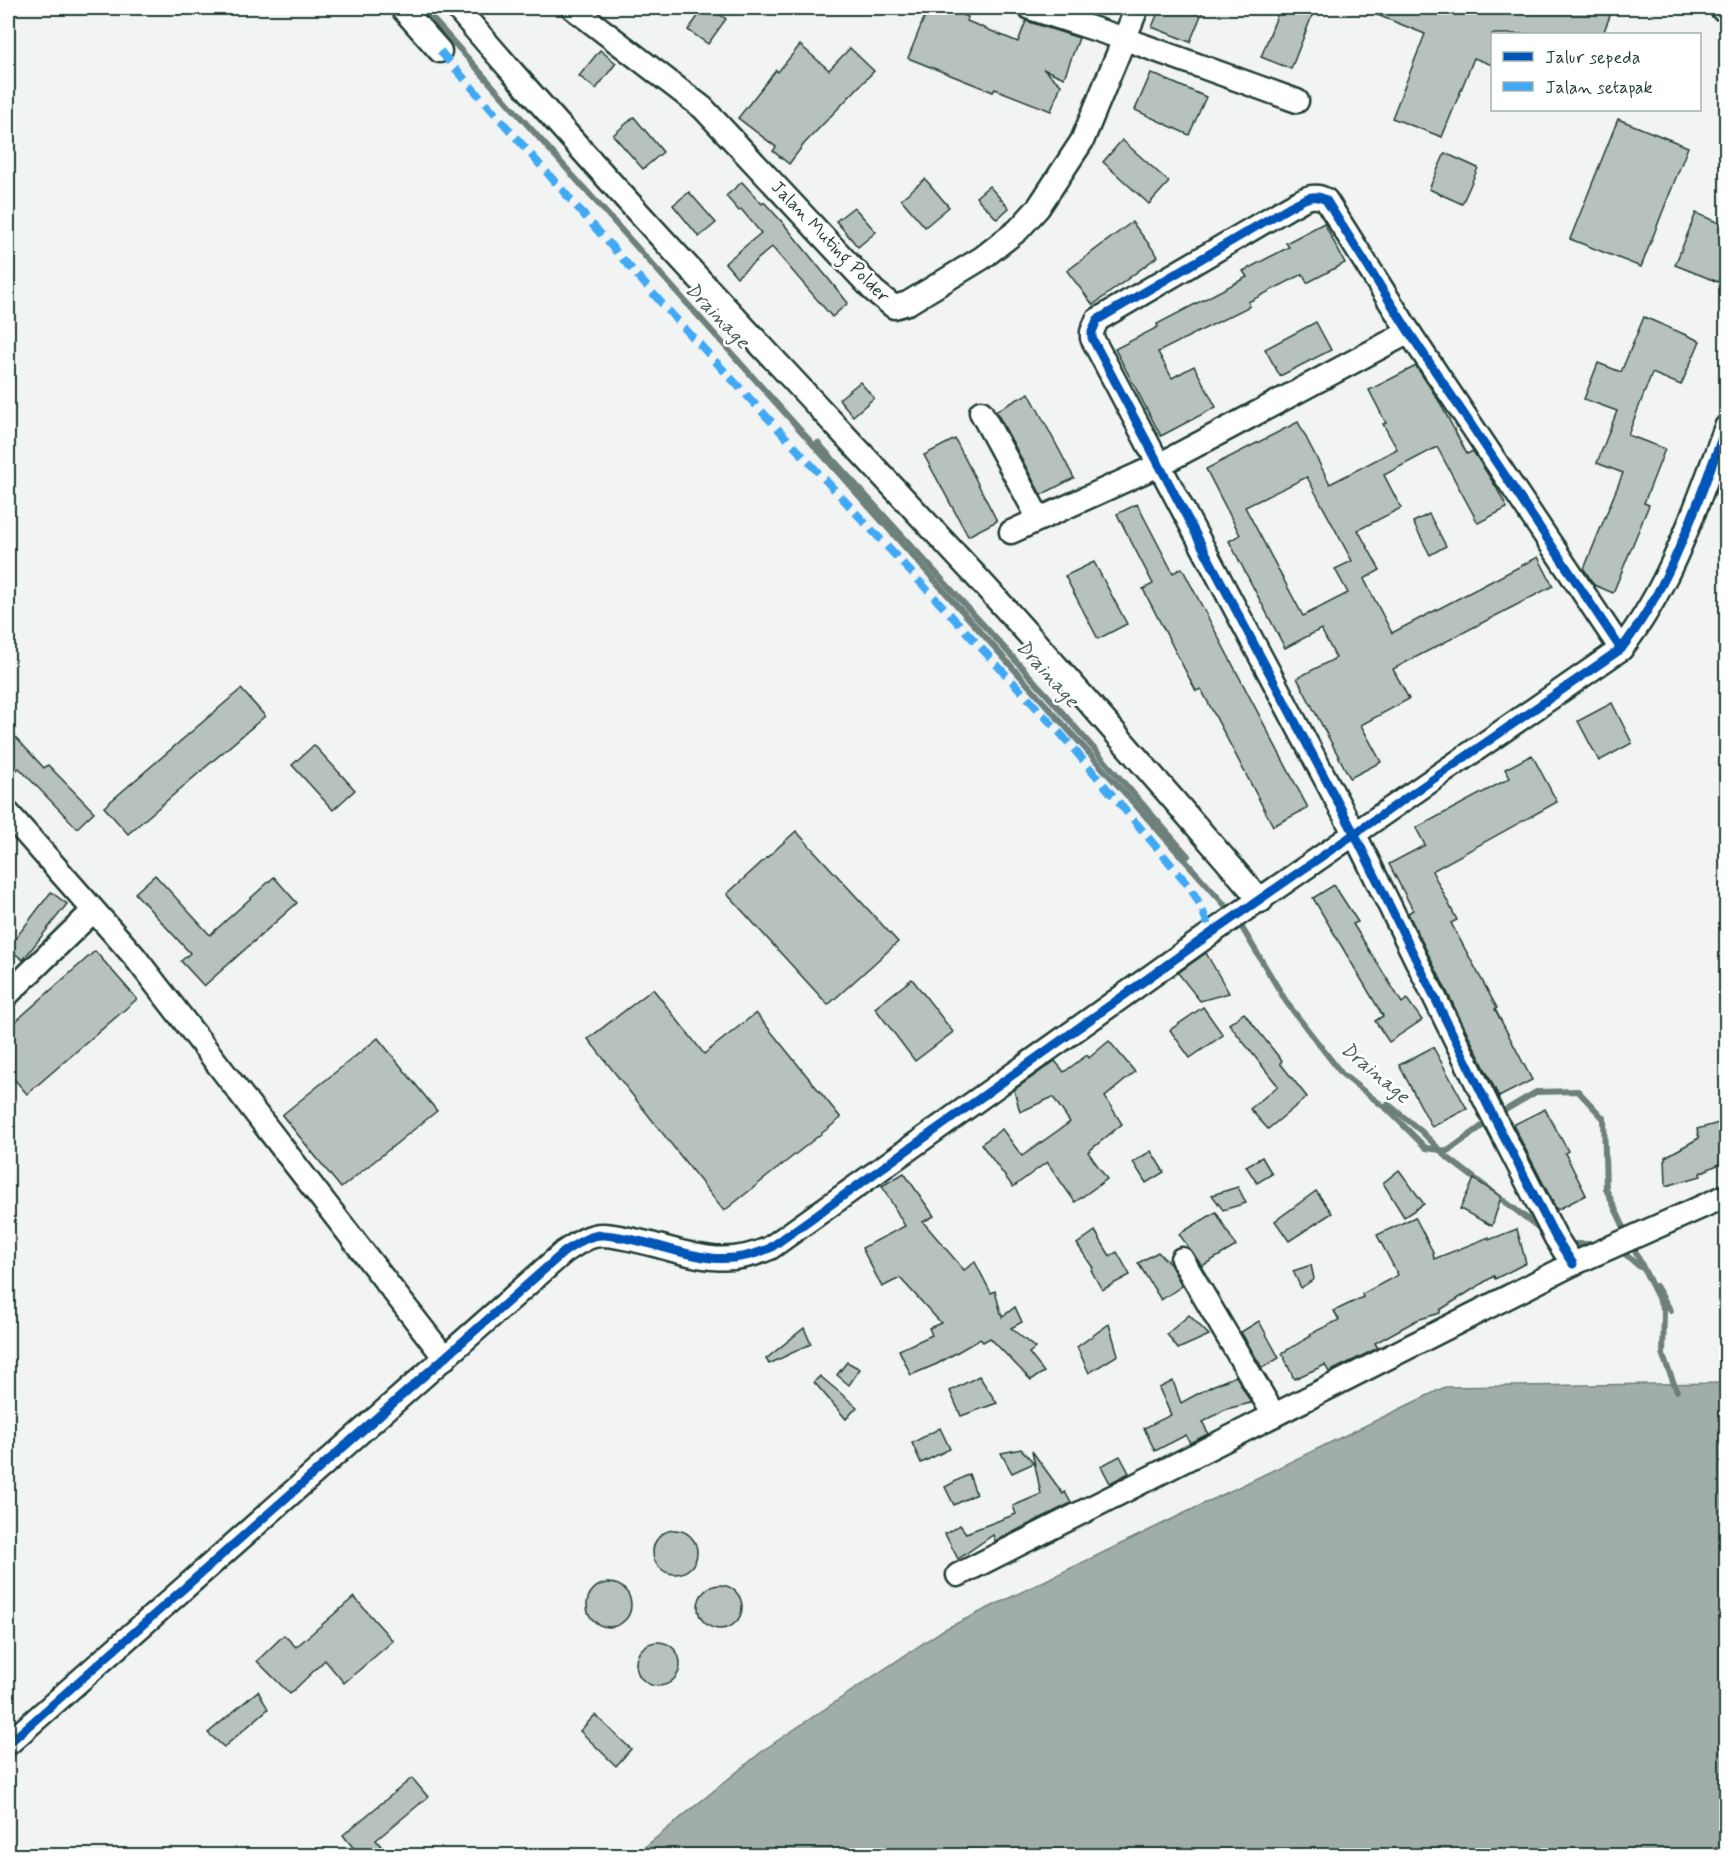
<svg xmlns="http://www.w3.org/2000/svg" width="1734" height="1863" viewBox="0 0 1734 1863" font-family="Mynerve,sans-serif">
  <rect width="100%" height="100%" fill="#f2f3f3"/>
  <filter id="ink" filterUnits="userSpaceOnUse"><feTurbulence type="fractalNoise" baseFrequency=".0167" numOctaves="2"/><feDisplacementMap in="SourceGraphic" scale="12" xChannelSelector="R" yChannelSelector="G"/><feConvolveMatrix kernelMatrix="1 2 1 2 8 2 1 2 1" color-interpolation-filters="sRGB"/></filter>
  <g filter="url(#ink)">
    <!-- water -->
    <polygon fill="#a1adaa" stroke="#6d807b" stroke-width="1.5" points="1726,1383 1726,1855 635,1855 765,1749 943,1630 1445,1387"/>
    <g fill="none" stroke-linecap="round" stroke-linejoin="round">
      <!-- stream -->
      <g stroke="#6d807b" stroke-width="6">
        <polyline points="423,8 1232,913"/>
        <polyline points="818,443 1047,695 1188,856"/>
        <polyline points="1238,921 1287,1003 1342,1074 1388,1110 1426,1148 1448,1151 1489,1121"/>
        <polyline points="1388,1104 1421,1131 1448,1158 1542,1230"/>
        <polyline points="1497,1115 1536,1092 1578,1091 1604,1119 1606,1189 1627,1234"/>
        <polyline points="1631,1243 1664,1310 1663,1356 1677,1391"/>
        <polyline points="1566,1244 1598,1244"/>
        <polyline points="1618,1248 1640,1267"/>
        <polyline points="1656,1286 1671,1311"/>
      </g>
    </g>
    <!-- building -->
    <g fill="#b7c1bd" stroke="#1f3d34" stroke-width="1.5" fill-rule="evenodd">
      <polygon points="704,8 710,8 726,19 708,44 688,30"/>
      <polygon points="928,8 944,8 968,17 967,21 1018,42 1026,21 1079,38 1064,78 1043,69 1061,85 1051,111 995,89 993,92 908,58"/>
      <polygon points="1160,8 1204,8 1190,42 1152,27"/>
      <polygon points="1280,8 1315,8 1291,69 1261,57"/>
      <polygon points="1360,8 1613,8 1603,34 1492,34 1492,65 1474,58 1442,137 1392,118 1425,34"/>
      <polygon points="800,45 829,70 850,48 874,71 804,144 789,164 773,151 776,147 738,118 776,70 778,72"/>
      <polygon points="600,50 616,63 596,89 579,76"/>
      <polygon points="1151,73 1206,97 1189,135 1135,110"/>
      <polygon points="634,117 663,152 643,169 613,135"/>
      <polygon points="1618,119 1688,147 1641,267 1570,239"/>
      <polygon points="1122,140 1169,182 1149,204 1103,162"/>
      <polygon points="1445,153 1478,168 1462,204 1429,189"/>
      <polygon points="925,179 949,207 925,227 901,199"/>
      <polygon points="742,182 762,204 764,202 783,223 848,303 832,317 772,247 737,277 725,263 761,233 741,209 739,211 726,196"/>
      <polygon points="989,186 1009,208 997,219 976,197"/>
      <polygon points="689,192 716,223 699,237 673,205"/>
      <polygon points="854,207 876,232 858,247 836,221"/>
      <polygon points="1696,213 1726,226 1726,262 1718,282 1675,265"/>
      <polygon points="1132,222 1158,256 1093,305 1067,271"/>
      <polygon points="1324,223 1345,263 1307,283 1303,274 1248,302 1250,306 1158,352 1172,378 1194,366 1216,407 1161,436 1115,349 1158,327 1157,324 1247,277 1243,271 1289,247 1286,243"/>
      <polygon points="1644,317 1700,341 1681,385 1652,373 1628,435 1665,449 1644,503 1649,505 1613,593 1594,585 1584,569 1623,473 1597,463 1617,411 1584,399 1598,363 1621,372"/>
      <polygon points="1316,322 1331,350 1280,376 1265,349"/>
      <path d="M1416 366 1439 401 1467 454 1473 451 1496 487 1507 508 1478 523 1437 447 1384 475 1401 508 1358 530 1380 570 1364 579 1392 633 1538 557 1553 586 1393 669 1409 699 1361 725 1381 762 1350 778 1297 678 1336 658 1321 629 1285 648 1229 541 1240 535 1206 469 1298 422 1330 484 1397 449 1383 424 1386 423 1369 390ZM1307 477 1352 561 1335 569 1348 593 1303 616 1245 507Z"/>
      <polygon points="860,382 874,398 853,416 839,399"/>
      <polygon points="1029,393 1074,478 1041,495 996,411"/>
      <polygon points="955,439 997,521 968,536 924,455"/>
      <polygon points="1137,504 1173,573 1182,568 1308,808 1273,826 1201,689 1196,691 1143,589 1153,584 1117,514"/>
      <polygon points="1429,514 1446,546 1430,555 1413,522"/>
      <polygon points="1094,562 1127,624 1098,639 1065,576"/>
      <polygon points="241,689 265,716 128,834 104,807"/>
      <polygon points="1612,703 1632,743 1599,761 1578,721"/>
      <polygon points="8,729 44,768 48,765 94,812 77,828 19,768 15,772 8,764"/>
      <polygon points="314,745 355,790 333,810 292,765"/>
      <polygon points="1532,755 1557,802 1432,871 1457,920 1451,923 1497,1008 1495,1009 1532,1080 1499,1097 1408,913 1413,910 1389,864 1425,845 1416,828 1510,778 1505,769"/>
      <polygon points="796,831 898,942 828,1005 727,894"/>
      <polygon points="155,875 210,935 274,877 297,903 204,986 181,961 190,953 135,893"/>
      <polygon points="1334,885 1358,922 1353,924 1402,1003 1407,999 1422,1020 1389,1042 1375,1021 1383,1016 1313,898"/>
      <polygon points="51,892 67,904 23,960 8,948"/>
      <polygon points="95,951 137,999 27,1094 8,1072 8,1028"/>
      <polygon points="1206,953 1229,993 1200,1001 1178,973"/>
      <polygon points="912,979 953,1032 915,1061 875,1008"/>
      <polygon points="653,989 704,1054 756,1013 841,1118 724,1211 588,1039"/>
      <polygon points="1203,1007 1223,1035 1190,1058 1170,1030"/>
      <polygon points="1244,1013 1282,1061 1280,1063 1307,1097 1268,1129 1250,1109 1278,1086 1229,1024"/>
      <polygon points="378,1038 437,1111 341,1188 282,1115"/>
      <polygon points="1109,1041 1135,1072 1105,1097 1122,1124 1088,1152 1107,1179 1075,1202 1047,1162 1013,1187 981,1144 1002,1129 1022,1156 1070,1122 1053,1097 1020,1112 1014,1090 1055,1061 1064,1072 1087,1055 1089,1058"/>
      <polygon points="1433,1047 1467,1109 1432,1127 1399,1065"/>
      <polygon points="1545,1109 1568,1151 1565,1153 1586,1195 1557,1210 1513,1125"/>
      <polygon points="1726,1121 1726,1161 1700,1173 1701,1176 1666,1186 1665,1157 1699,1138 1697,1129"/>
      <polygon points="1151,1151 1164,1172 1146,1183 1133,1162"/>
      <polygon points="1262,1157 1272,1174 1257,1183 1246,1166"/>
      <polygon points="1399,1170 1424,1204 1404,1217 1383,1183"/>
      <polygon points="904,1173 934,1216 923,1222 964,1270 975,1262 991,1293 995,1291 1002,1317 1015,1307 1022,1322 1011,1328 1035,1348 1029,1353 1044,1372 1031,1380 990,1338 983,1342 980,1339 937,1364 911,1375 899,1350 932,1335 929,1328 941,1323 900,1278 882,1287 862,1248 905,1226 882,1186"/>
      <polygon points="1474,1179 1501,1197 1492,1226 1460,1209"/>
      <polygon points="1238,1187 1246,1203 1223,1210 1212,1195"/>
      <polygon points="1316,1191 1332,1213 1289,1241 1275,1221"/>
      <polygon points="1216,1212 1236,1246 1202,1266 1179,1234"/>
      <polygon points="1415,1217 1433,1252 1434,1259 1489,1237 1489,1240 1517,1229 1526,1263 1495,1279 1494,1276 1440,1310 1440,1313 1417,1320 1375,1343 1378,1348 1329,1372 1325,1365 1294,1379 1282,1353 1311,1336 1310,1334 1339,1320 1334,1311 1363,1297 1362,1294 1398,1275 1377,1235"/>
      <polygon points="1095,1231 1110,1256 1117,1252 1130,1275 1102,1290 1091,1270 1093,1268 1077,1244"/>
      <polygon points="1158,1252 1170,1264 1182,1286 1161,1300 1138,1263"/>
      <polygon points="1311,1265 1314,1279 1301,1288 1293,1271"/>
      <polygon points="1189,1315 1209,1335 1178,1349 1167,1334"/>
      <polygon points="1259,1321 1279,1358 1262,1368 1241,1332"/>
      <polygon points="1109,1324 1118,1355 1089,1373 1077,1347"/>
      <polygon points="804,1328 811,1344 769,1364 766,1359"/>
      <polygon points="847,1362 860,1369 849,1385 837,1375"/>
      <polygon points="820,1376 857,1407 846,1419 814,1382"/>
      <polygon points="979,1376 997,1403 961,1416 950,1391"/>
      <polygon points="1236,1376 1251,1403 1226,1409 1203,1422 1208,1434 1190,1443 1186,1435 1155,1451 1144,1428 1171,1415 1159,1388 1173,1381 1181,1403 1212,1386"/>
      <polygon points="940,1428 950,1449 921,1463 912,1443"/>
      <polygon points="1021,1449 1034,1463 1012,1473 1001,1453"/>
      <polygon points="1032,1451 1063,1494 1065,1492 1071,1503 995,1541 993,1535 958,1559 945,1534 960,1525 966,1533 1016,1514 1013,1506 1041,1494"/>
      <polygon points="1120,1456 1129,1473 1110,1483 1101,1466"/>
      <polygon points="969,1474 976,1494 954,1505 945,1487"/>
      <circle cx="675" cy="1552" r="22"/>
      <circle cx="609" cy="1605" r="22"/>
      <circle cx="720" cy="1607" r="22"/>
      <polygon points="354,1597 393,1641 344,1683 325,1660 290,1694 257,1661 284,1635 296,1647"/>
      <circle cx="658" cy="1664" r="22"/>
      <polygon points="258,1691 268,1709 224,1747 208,1733"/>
      <polygon points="595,1715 631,1749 616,1766 580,1731"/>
      <polygon points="412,1778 428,1797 376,1840 389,1856 360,1856 343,1835"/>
    </g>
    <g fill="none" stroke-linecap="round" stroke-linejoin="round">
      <defs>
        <g id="minor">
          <polyline points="402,8 440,51"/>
          <path d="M457 8C623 202 800 386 974 574 1072 681 1166 791 1261 901"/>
          <polyline points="573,8 703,108 874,291 894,307 908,303 982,258 1018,230 1038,208 1082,141 1137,8"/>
          <polyline points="1030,8 1125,39 1297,101"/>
          <polyline points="1721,8 1726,9"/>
          <polyline points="981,412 1039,519"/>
          <polyline points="1011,532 1159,465 1409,332"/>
          <polyline points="8,813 134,956 445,1358"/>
          <polyline points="8,994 93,911"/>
          <polyline points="1182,1259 1274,1415"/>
          <path d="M1573 1264 1556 1238 1489 1108 1354 833 1092 338V332L1097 320 1291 206C1303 200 1313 192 1326 200L1409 332 1621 649"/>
          <polyline points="958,1575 1573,1264 1726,1196"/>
          <path d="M8 1744 564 1252C575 1245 588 1235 602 1235 613 1235 624 1238 634 1240 685 1251 719 1271 770 1248L1217 929 1621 649C1672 584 1697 503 1726 427"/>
        </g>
      </defs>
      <!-- minor casing -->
      <use href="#minor" stroke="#1f3d34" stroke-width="27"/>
      <!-- minor -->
      <use href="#minor" stroke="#fff" stroke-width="22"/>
      <!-- quiet -->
      <polyline stroke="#3fa9f5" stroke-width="8" stroke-dasharray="15 8" stroke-linecap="butt" points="440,51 664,306 1061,734 1190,887 1201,906 1211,934"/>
      <defs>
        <g id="cycleway">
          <path d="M1573 1264 1556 1238 1489 1108 1354 833 1092 338V332L1097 320 1291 206C1303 200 1313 192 1326 200L1409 332 1621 649"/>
          <path d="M8 1744 564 1252C575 1245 588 1235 602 1235 613 1235 624 1238 634 1240 685 1251 719 1271 770 1248L1217 929 1621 649C1672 584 1697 503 1726 427"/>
        </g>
      </defs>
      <!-- cycleway casing -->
      <use href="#cycleway" stroke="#fff" stroke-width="13"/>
      <!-- cycleway -->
      <use href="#cycleway" stroke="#0057b8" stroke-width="9"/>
    </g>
  </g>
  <g text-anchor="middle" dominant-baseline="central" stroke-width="5" stroke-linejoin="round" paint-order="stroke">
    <!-- street labels -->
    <g font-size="18" fill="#1f3d34" stroke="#fff">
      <text transform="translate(830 242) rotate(46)">Jalan Muting Polder</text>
    </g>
    <!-- water labels -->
    <g font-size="20" font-style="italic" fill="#465f57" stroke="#fff">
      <text transform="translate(717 316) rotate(46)">Drainage</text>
      <text transform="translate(1047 674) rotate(48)">Drainage</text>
      <text transform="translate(1375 1073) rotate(40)">Drainage</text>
    </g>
  </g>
  <!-- margin -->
  <rect width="1734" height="1863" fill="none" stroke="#fff" stroke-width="30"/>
  <rect x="15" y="15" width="1704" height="1833" fill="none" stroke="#1f3d34" stroke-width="2" filter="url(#ink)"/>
  <!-- legend -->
  <rect x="1491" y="33" width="210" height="78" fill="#ffffff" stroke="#a5b1ae" stroke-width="1.5"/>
  <rect x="1503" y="52" width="30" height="9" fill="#0057b8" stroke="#a5b1ae" stroke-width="1.5"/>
  <text x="1545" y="63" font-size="18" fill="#1f3d34">Jalur sepeda</text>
  <rect x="1503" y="82" width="30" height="9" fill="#3fa9f5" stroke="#a5b1ae" stroke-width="1.5"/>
  <text x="1545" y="93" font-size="18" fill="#1f3d34">Jalan setapak</text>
</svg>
